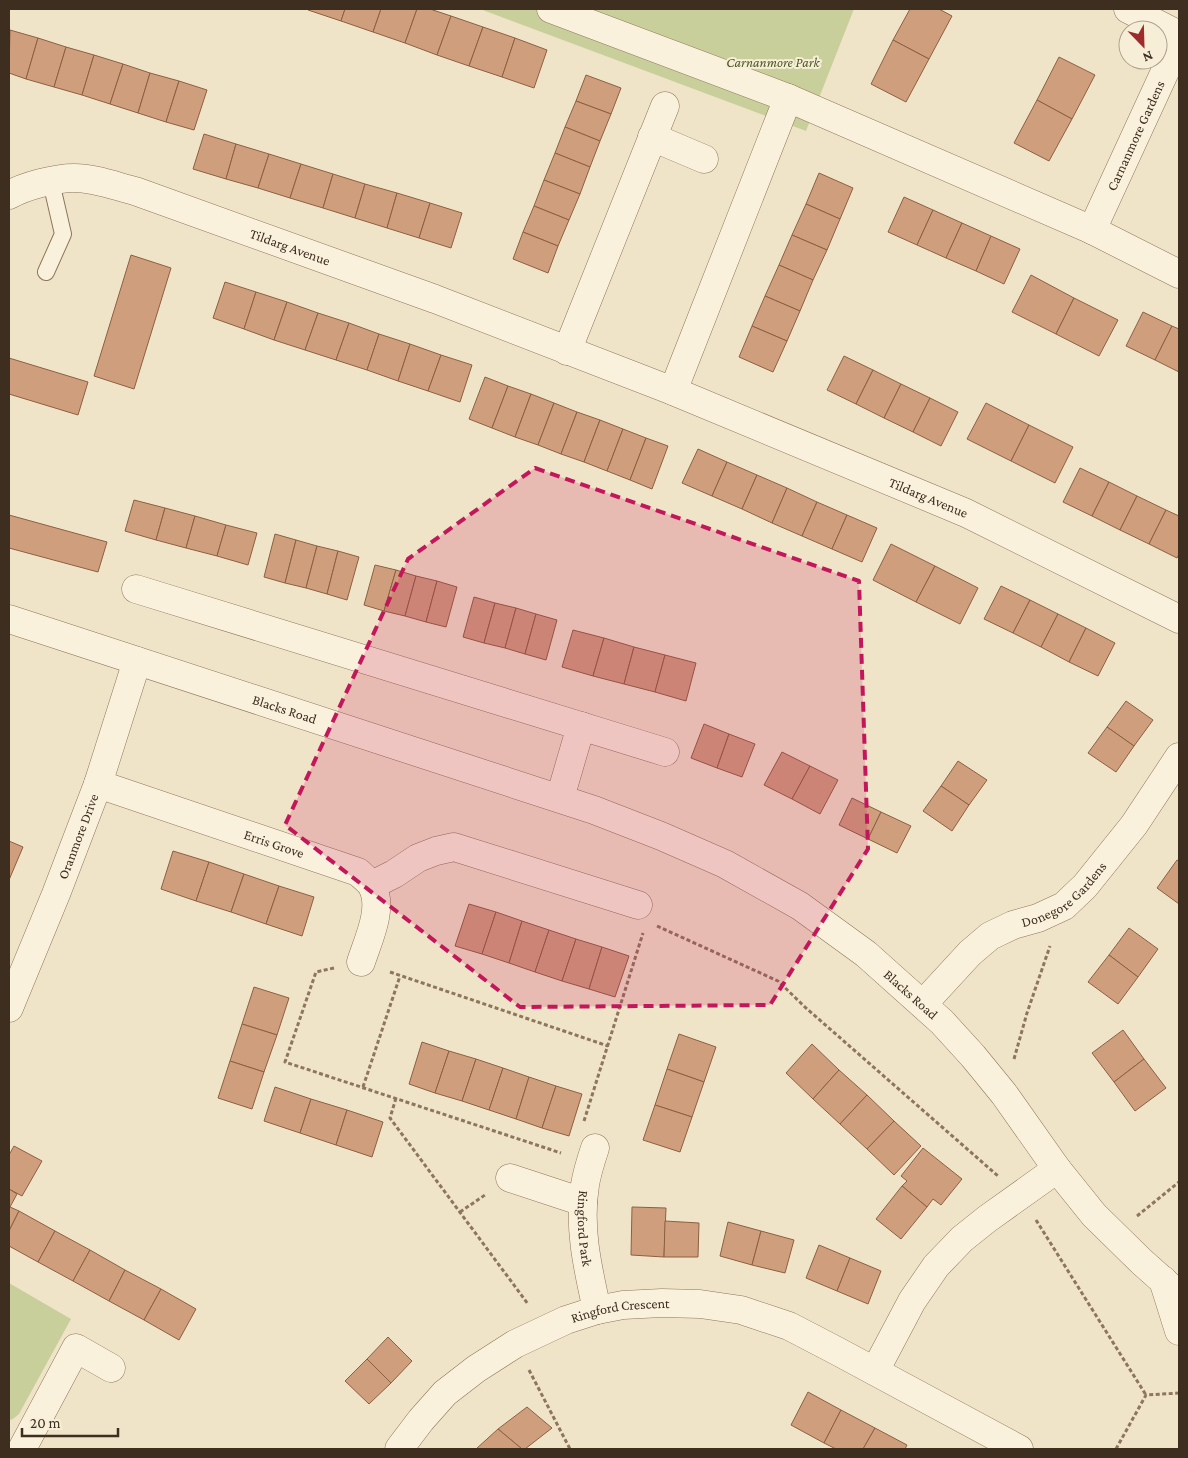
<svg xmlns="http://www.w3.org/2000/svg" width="1188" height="1458" viewBox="0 0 1188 1458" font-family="'Crimson Pro',serif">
  <rect width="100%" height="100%" fill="#f0e4c8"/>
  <!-- green -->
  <g fill="#c9cf9b">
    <polygon points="480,9 854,9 806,131"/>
    <polygon points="9,1283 71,1319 19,1414 13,1419 9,1420"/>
  </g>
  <!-- building -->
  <g fill="#cf9f7d" stroke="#8d5f41">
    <polygon points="309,9 345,9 341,21 308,10"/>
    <polygon points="345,9 381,9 373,32 341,21"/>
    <polygon points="381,9 417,9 405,43 373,32"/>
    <polygon points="417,9 430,9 451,16 437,55 405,43"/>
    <polygon points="910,9 939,9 952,16 929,59 893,40"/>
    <polygon points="451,16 483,27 469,66 437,55"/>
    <polygon points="483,27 515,38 502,77 469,66"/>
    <polygon points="10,30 38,38 26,79 9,73"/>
    <polygon points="38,38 66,47 54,87 26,79"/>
    <polygon points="515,38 547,50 534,88 502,77"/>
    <polygon points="893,40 929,59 906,102 871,84"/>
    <polygon points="66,47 94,55 82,95 54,87"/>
    <polygon points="94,55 123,64 110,104 82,95"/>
    <polygon points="1059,57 1095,75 1072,119 1037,100"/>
    <polygon points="123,64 150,73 138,113 110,104"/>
    <polygon points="150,73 179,81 166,122 138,113"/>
    <polygon points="586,75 621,88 611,114 576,101"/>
    <polygon points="179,81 207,90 194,130 166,122"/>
    <polygon points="1037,100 1072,119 1049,161 1014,143"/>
    <polygon points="576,101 611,114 600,141 565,127"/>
    <polygon points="565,127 600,141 590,167 555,153"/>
    <polygon points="204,134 236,144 226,179 193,169"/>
    <polygon points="236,144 269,154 258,188 226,179"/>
    <polygon points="555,153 590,167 580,194 544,180"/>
    <polygon points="269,154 301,164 290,198 258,188"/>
    <polygon points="301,164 333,174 323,208 290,198"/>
    <polygon points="819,173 853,188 840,219 806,204"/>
    <polygon points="333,174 365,184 355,218 323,208"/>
    <polygon points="544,180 580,194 569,220 534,206"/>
    <polygon points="365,184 397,193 387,228 355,218"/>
    <polygon points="397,193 430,203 419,238 387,228"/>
    <polygon points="904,197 933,210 917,245 888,232"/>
    <polygon points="430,203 462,213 451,248 419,238"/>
    <polygon points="806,204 840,219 827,250 792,235"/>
    <polygon points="534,206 569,220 558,246 523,232"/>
    <polygon points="933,210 962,223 946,258 917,245"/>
    <polygon points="962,223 991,236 976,271 946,258"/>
    <polygon points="523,232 558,246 548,273 513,259"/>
    <polygon points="792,235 827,250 813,280 779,265"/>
    <polygon points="991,236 1020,249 1004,284 976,271"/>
    <polygon points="131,255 171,268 134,389 94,376"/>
    <polygon points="779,265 813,280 800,311 765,296"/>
    <polygon points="1031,275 1074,298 1056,334 1012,312"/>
    <polygon points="225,282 256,292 244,329 213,318"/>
    <polygon points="256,292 287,302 274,340 244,329"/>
    <polygon points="765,296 800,311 787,341 752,326"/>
    <polygon points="1074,298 1118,320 1099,356 1056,334"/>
    <polygon points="287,302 318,313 305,350 274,340"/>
    <polygon points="1143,312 1172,326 1155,360 1126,346"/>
    <polygon points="318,313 349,323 336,360 305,350"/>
    <polygon points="349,323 379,334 367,370 336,360"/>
    <polygon points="752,326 787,341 773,372 739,357"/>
    <polygon points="1172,326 1179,329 1179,372 1155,360"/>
    <polygon points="379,334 410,344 398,381 367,370"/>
    <polygon points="410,344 441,355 428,391 398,381"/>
    <polygon points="441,355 472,365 460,402 428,391"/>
    <polygon points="844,356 873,370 856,404 827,390"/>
    <polygon points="9,358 88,382 78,415 9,394"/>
    <polygon points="873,370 901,384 884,418 856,404"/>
    <polygon points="485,377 508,386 492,428 469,419"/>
    <polygon points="901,384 930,398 913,432 884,418"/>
    <polygon points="508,386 531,394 515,437 492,428"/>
    <polygon points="531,394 554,403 538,445 515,437"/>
    <polygon points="930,398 958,412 941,446 913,432"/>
    <polygon points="554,403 577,412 561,454 538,445"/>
    <polygon points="986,403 1029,425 1011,461 967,439"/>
    <polygon points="577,412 600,420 584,462 561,454"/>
    <polygon points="600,420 623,429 607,471 584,462"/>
    <polygon points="1029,425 1073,447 1055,483 1011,461"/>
    <polygon points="623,429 646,438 630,480 607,471"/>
    <polygon points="646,438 668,446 652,489 630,480"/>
    <polygon points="698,449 727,462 712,496 682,483"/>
    <polygon points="727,462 757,475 742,509 712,496"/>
    <polygon points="1080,468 1109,482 1092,516 1063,502"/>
    <polygon points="757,475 787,488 772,523 742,509"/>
    <polygon points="1109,482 1137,496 1120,530 1092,516"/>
    <polygon points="787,488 817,502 802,536 772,523"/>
    <polygon points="1137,496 1166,510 1149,544 1120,530"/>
    <polygon points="134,500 165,508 156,540 125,531"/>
    <polygon points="817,502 847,515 832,549 802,536"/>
    <polygon points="165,508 195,516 186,548 156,540"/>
    <polygon points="1166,510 1179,516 1179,554 1177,558 1149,544"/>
    <polygon points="9,515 107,542 98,572 9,548"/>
    <polygon points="847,515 877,528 862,562 832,549"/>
    <polygon points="195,516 226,525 217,556 186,548"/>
    <polygon points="226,525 257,533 248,565 217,556"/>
    <polygon points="275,534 296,540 285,583 264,577"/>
    <polygon points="296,540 317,546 306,588 285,583"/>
    <polygon points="891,544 935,566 916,602 873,580"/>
    <polygon points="317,546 338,551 327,594 306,588"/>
    <polygon points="338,551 359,557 347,600 327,594"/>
    <polygon points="375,565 396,570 384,611 364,605"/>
    <polygon points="935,566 978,588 960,624 916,602"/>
    <polygon points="396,570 416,576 405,616 384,611"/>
    <polygon points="416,576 437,581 426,622 405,616"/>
    <polygon points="437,581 457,587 446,627 426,622"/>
    <polygon points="1001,586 1030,600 1013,633 984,619"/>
    <polygon points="474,597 495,603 484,643 463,637"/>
    <polygon points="1030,600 1058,614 1041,647 1013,633"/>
    <polygon points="495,603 516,608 505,648 484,643"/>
    <polygon points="516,608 536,614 525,654 505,648"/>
    <polygon points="536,614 557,620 546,660 525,654"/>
    <polygon points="1058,614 1086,628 1069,662 1041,647"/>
    <polygon points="1086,628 1115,643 1098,676 1069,662"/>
    <polygon points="573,630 604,638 593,676 562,667"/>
    <polygon points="604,638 634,647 624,684 593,676"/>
    <polygon points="634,647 665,655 655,692 624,684"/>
    <polygon points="665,655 696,663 686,701 655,692"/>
    <polygon points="1126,701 1153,720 1134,746 1107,727"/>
    <polygon points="704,724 729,734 717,768 691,758"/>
    <polygon points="1107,727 1134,746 1116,772 1088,753"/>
    <polygon points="729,734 755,744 742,777 717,768"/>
    <polygon points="782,752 810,766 792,799 764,785"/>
    <polygon points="958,761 987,780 969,805 941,786"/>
    <polygon points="810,766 838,780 820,814 792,799"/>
    <polygon points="941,786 969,805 952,831 923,811"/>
    <polygon points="852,798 881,812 868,839 839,825"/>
    <polygon points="881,812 911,826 897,853 868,839"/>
    <polygon points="9,841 23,847 9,880"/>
    <polygon points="173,851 209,862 196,901 161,889"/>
    <polygon points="1177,860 1179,861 1179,904 1157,888"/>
    <polygon points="209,862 244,874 231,912 196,901"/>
    <polygon points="244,874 279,886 266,924 231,912"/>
    <polygon points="279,886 314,897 302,936 266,924"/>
    <polygon points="469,904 496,912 482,954 455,946"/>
    <polygon points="496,912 522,921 509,963 482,954"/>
    <polygon points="522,921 549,930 535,972 509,963"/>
    <polygon points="1129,928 1158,949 1138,977 1109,955"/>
    <polygon points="549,930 576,939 562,981 535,972"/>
    <polygon points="576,939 602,947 589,989 562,981"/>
    <polygon points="602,947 629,956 615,997 589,989"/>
    <polygon points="1109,955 1138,977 1118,1004 1088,982"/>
    <polygon points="254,987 289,998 277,1035 242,1024"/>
    <polygon points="242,1024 277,1035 264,1072 230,1061"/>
    <polygon points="1123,1030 1144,1059 1114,1082 1092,1053"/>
    <polygon points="679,1034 716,1047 704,1082 667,1069"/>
    <polygon points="422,1042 449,1051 435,1093 409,1084"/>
    <polygon points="812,1044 839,1070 813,1099 786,1073"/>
    <polygon points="449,1051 476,1059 462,1101 435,1093"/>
    <polygon points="476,1059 503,1068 489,1110 462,1101"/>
    <polygon points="1144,1059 1166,1088 1135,1111 1114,1082"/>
    <polygon points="230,1061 264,1072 252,1109 218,1098"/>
    <polygon points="503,1068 529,1077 516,1119 489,1110"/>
    <polygon points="667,1069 704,1082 692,1117 655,1105"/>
    <polygon points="839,1070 867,1095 840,1124 813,1099"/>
    <polygon points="529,1077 556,1086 542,1128 516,1119"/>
    <polygon points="556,1086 582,1094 569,1136 542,1128"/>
    <polygon points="275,1087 311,1099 300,1133 264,1121"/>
    <polygon points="867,1095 894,1121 867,1149 840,1124"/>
    <polygon points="311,1099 347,1110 336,1145 300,1133"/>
    <polygon points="655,1105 692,1117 680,1152 643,1140"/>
    <polygon points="347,1110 383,1122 372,1157 336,1145"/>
    <polygon points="894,1121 921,1146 894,1175 867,1149"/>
    <polygon points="14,1146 42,1161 22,1196 9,1189 9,1155"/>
    <polygon points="923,1148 962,1179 941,1205 933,1199 927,1207 902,1186 907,1181 901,1176"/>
    <polygon points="902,1186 927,1207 901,1239 876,1219"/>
    <polygon points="9,1189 17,1194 10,1207 19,1211 9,1231"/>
    <polygon points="632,1207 666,1208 664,1257 631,1255"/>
    <polygon points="19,1211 55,1231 38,1262 9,1246 9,1231"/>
    <polygon points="665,1221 699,1223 698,1257 664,1257"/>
    <polygon points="728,1222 761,1231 752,1265 720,1256"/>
    <polygon points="55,1231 90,1250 73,1281 38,1262"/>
    <polygon points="761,1231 794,1240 785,1273 752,1265"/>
    <polygon points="819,1245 850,1258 837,1291 806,1278"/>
    <polygon points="90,1250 125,1270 109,1301 73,1281"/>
    <polygon points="850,1258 881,1271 868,1304 837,1291"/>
    <polygon points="125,1270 161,1289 144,1320 109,1301"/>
    <polygon points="161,1289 196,1309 179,1340 144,1320"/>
    <polygon points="388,1337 412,1361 391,1383 367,1359"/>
    <polygon points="367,1359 391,1383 369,1404 345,1381"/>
    <polygon points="808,1392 841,1410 824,1443 791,1425"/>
    <polygon points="527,1407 552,1428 525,1449 522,1449 498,1429"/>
    <polygon points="841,1410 875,1428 863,1449 836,1449 824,1443"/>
    <polygon points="875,1428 907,1445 905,1449 863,1449"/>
    <polygon points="498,1429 522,1449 476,1449"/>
  </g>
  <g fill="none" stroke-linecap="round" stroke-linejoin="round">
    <defs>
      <polyline id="service" points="46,272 63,234 51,182"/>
      <g id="minor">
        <polyline points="551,9 788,98 1092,230 1179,274"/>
        <polyline points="1128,9 1179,35"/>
        <polyline points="652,137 704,159"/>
        <path id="s1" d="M9 195C25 186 55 178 74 178 95 178 115 186 135 191L435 299 673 391 966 513 1179 619"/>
        <path id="s2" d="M1092 230 1179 41"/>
        <polyline points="567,351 665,106"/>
        <polyline points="673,391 788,98"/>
        <polyline points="136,589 665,752"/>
        <path id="s3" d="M9 619 594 810 661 836 725 864 800 906 866 954 942 1022 973 1056 1004 1094 1057 1169 1094 1215 1142 1262 1179 1295"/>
        <path id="s4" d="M98 784 358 872C362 876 369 881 372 886 384 908 368 940 361 962"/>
        <polyline points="560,798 581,726"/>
        <polyline points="372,885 394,874 418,858 436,851 454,847 638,905"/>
        <path id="s5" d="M923 1004 970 953 990 936 1013 925 1038 918 1064 906 1085 886 1134 825 1179 757"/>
        <path id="s6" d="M9 1008 56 894 98 784 137 661"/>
        <path id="s7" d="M595 1148C591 1160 587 1172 585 1185 578 1228 588 1269 597 1310"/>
        <polyline points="510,1178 583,1202"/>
        <polyline points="1163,1280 1179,1331"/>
        <polyline points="875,1371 912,1301 936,1266 962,1239 987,1219 1057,1169"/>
        <polyline points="22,1449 76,1348 111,1368"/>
        <path id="s8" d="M399 1449 421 1420 445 1393 476 1369 515 1344 566 1320 597 1310 623 1305 662 1303 700 1304 741 1310 789 1326 837 1351 1019 1449"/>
      </g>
    </defs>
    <!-- service casing -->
    <use href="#service" stroke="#8d765c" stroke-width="18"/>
    <!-- minor casing -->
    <use href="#minor" stroke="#8d765c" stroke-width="29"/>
    <!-- path -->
    <g stroke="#8d765c" stroke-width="3" stroke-dasharray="4 2.5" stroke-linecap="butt">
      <polyline points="657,926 778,981 806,1008 998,1176"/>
      <polyline points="334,968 316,972 285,1062 561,1153"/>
      <polyline points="390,972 608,1046"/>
      <polyline points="1014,1059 1027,1013 1050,946"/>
      <polyline points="363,1087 400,976"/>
      <polyline points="396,1098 390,1118 528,1304"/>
      <polyline points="584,1121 643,933"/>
      <polyline points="460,1212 485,1195"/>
      <polyline points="1137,1216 1179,1182"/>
      <polyline points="1036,1220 1146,1395"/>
      <polyline points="529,1370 570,1449"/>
      <polyline points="1116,1449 1146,1395 1179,1393"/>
    </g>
    <!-- service -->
    <use href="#service" stroke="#faf1dc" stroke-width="16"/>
    <!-- minor -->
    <use href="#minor" stroke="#faf1dc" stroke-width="28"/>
  </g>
  <!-- marked area -->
  <path fill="#c2185b" fill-opacity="0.2" stroke="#c2185b" stroke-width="4" stroke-dasharray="10 6" stroke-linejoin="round" d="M535 468 859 581 868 849 770 1005 520 1007 285 825 408 559Z"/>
  <g text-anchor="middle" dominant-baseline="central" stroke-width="4" stroke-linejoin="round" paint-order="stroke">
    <!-- park labels -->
    <g font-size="14" font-style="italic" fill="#4d5a26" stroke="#f7eed8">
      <text x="773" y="62">Carnanmore Park</text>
    </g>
    <!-- street labels -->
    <g font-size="14" fill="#3d2e20" stroke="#f7eed8">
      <text stroke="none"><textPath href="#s2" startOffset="104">Carnanmore Gardens</textPath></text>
      <text stroke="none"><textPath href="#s1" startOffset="295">Tildarg Avenue</textPath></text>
      <text stroke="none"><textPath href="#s1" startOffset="981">Tildarg Avenue</textPath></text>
      <text stroke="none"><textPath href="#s3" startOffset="290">Blacks Road</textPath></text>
      <text stroke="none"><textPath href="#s6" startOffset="185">Oranmore Drive</textPath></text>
      <text stroke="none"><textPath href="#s4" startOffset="186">Erris Grove</textPath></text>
      <text stroke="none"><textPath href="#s5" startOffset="182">Donegore Gardens</textPath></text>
      <text stroke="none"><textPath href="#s3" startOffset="985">Blacks Road</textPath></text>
      <text stroke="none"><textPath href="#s7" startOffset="82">Ringford Park</textPath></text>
      <text stroke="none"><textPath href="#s8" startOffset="270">Ringford Crescent</textPath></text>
    </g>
  </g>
  <!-- border -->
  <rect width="1188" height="1458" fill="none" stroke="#3d2e20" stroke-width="20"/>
  <!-- north arrow -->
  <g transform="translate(1143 45) rotate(157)"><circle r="24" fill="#f7eed8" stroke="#ada18e"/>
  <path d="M0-4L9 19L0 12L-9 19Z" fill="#9e2a2b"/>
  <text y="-8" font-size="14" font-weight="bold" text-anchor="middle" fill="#3d2e20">N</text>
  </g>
  <!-- scale -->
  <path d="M22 1428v8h96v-8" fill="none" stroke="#3d2e20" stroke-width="2.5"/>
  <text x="30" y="1428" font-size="15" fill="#3d2e20" stroke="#f7eed8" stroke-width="4" paint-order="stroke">20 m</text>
</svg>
